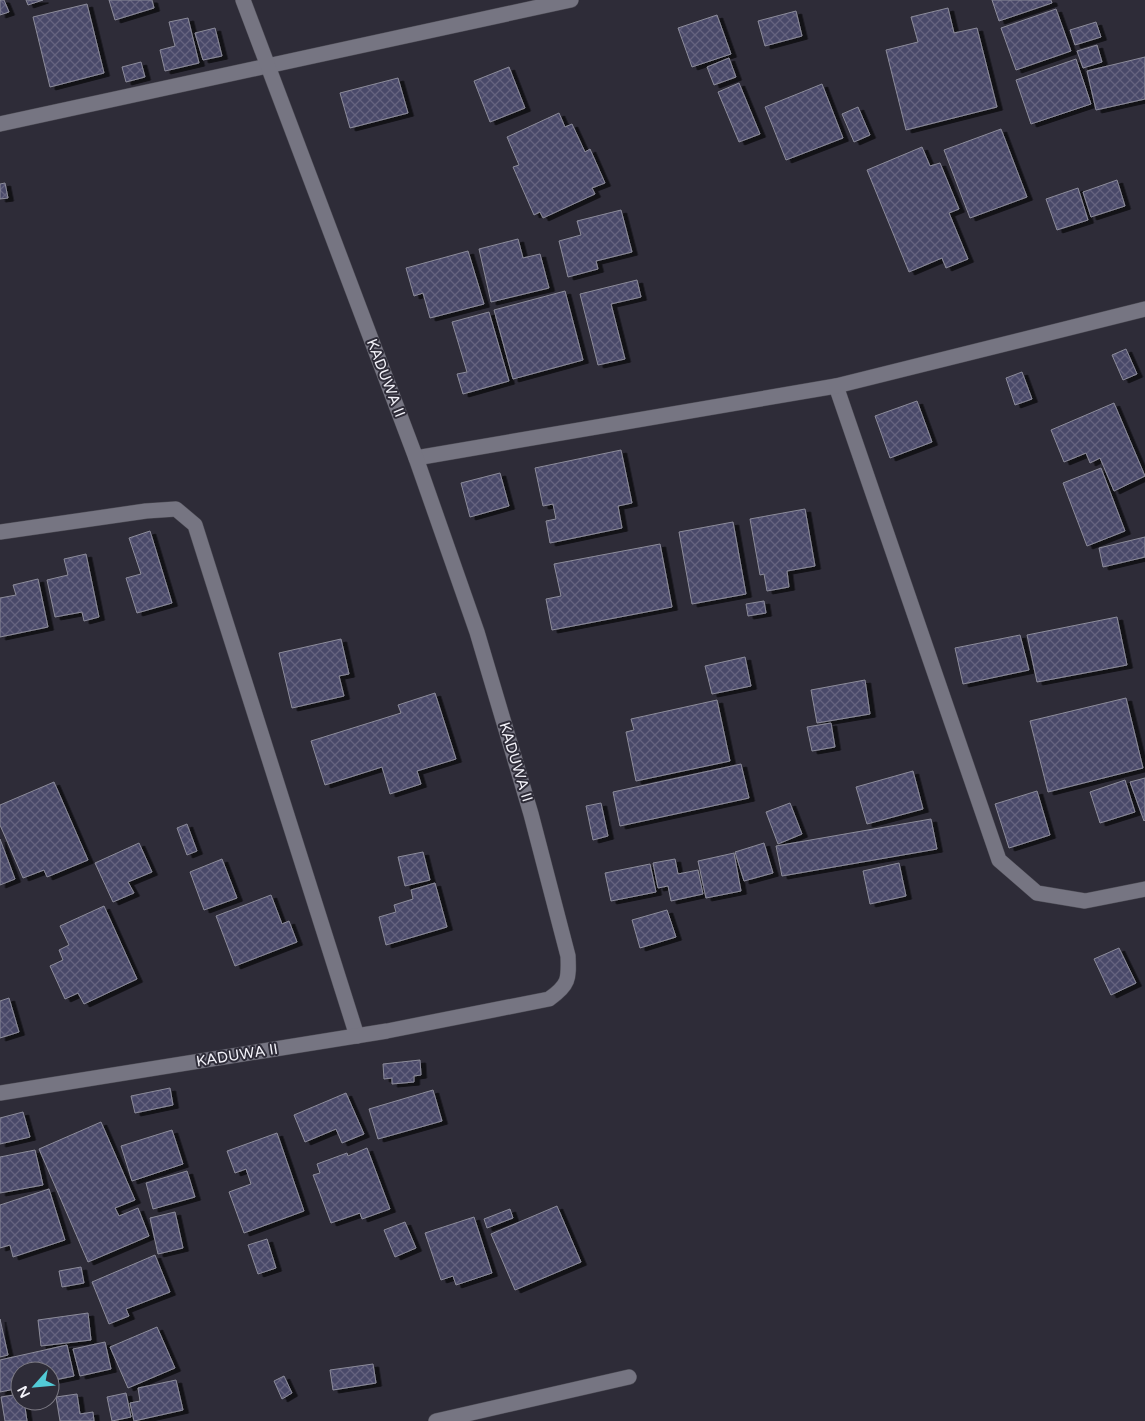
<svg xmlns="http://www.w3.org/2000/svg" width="1145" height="1421" viewBox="0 0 1145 1421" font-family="'Varela Round',sans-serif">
  <defs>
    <pattern id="building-cross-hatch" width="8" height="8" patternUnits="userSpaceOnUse" patternTransform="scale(1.25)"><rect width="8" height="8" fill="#4a4869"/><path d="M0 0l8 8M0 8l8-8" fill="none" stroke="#65637f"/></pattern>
    <filter id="shadow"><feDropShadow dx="5.5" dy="3" stdDeviation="0" flood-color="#0009"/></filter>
  </defs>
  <rect width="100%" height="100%" fill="#2e2c38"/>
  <!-- building -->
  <g fill="url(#building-cross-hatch)" stroke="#8c8c9a" filter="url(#shadow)">
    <polygon points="0,0 4,0 9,12 0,15"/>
    <polygon points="26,0 43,0 28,5"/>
    <polygon points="109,0 152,0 154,8 115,20"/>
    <polygon points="992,0 1051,0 1052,3 999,21"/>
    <polygon points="87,4 104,73 50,87 33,17"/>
    <polygon points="948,8 954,33 977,28 997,107 906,130 886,50 918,42 911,17"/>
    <polygon points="1056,9 1071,51 1016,70 1001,28"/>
    <polygon points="796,11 802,36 765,46 758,21"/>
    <polygon points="717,15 731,54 692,67 678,28"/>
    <polygon points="188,18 199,63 165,71 160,50 175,46 169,22"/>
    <polygon points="1096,22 1101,37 1075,45 1070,30"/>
    <polygon points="215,28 222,56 203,60 195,33"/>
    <polygon points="1097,45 1102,62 1083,68 1077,51"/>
    <polygon points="1145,57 1145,99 1096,110 1087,71"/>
    <polygon points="729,58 736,77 714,85 707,67"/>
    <polygon points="1076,59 1091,104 1031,124 1016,80"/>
    <polygon points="141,62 145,77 126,82 122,67"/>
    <polygon points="509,67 525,108 490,122 474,81"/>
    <polygon points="398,78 408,113 350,128 340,93"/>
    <polygon points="739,83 760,134 739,142 718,92"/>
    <polygon points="822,84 843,138 786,160 765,107"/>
    <polygon points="858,107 870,135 854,142 842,114"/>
    <polygon points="559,113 565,127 572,124 585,152 590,149 605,183 592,188 595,194 543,218 540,212 534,215 513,167 519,165 507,137"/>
    <polygon points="1001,129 1027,197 970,218 944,150"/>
    <polygon points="922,147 930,166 940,163 959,209 949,213 968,259 946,268 942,258 909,272 867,170"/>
    <polygon points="1117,180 1125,206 1091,217 1083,192"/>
    <polygon points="5,183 8,198 0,199 0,184"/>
    <polygon points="1078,188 1088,220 1057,230 1046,199"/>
    <polygon points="621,210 632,252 596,261 598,269 568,277 559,241 581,235 577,221"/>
    <polygon points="518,239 523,258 540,254 549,288 491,302 479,249"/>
    <polygon points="468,251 484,304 430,318 423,293 414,296 406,268"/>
    <polygon points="637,280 641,297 611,304 625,359 598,365 580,294"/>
    <polygon points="565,291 583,360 513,379 494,310"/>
    <polygon points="489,312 509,381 463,394 457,374 467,372 452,322"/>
    <polygon points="1126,349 1137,374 1123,380 1112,355"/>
    <polygon points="1022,372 1032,399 1015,405 1006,378"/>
    <polygon points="917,401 932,442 890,458 875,416"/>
    <polygon points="1114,403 1145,476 1114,491 1100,458 1090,463 1086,453 1064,462 1051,430"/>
    <polygon points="621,450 632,503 618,506 622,528 550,543 546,521 556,519 553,504 543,506 535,468"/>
    <polygon points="1101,468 1125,531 1087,546 1063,483"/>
    <polygon points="500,473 509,506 470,517 461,483"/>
    <polygon points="805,509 815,566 787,571 789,587 767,591 764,574 760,575 750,519"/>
    <polygon points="733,522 746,594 692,604 679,532"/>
    <polygon points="150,531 172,603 137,613 126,578 141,574 129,538"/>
    <polygon points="1145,537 1145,557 1103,567 1099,548"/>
    <polygon points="660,544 672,607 552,630 546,599 561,596 554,564"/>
    <polygon points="86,554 99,617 84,621 82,612 55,617 47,580 68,575 64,559"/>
    <polygon points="38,579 48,627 0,637 0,598 16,595 13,585"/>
    <polygon points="764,601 766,613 748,616 746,604"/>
    <polygon points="1117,617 1127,665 1037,682 1027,635"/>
    <polygon points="1020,635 1029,670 963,684 955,648"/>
    <polygon points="341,639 349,674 339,676 344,696 292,708 279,653"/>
    <polygon points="745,657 751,686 712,694 705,666"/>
    <polygon points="865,680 870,714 817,723 811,690"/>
    <polygon points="435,693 456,759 417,771 421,784 390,794 382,767 325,785 311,741 401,713 398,705"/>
    <polygon points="1126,698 1143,768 1048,792 1030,721"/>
    <polygon points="717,700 730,761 636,781 626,732 634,730 631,719"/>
    <polygon points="831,723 835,747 812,751 807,727"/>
    <polygon points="741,764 749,798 620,826 613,792"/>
    <polygon points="913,771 923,809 867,824 856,787"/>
    <polygon points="1145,778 1145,820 1144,821 1130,782"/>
    <polygon points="1125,780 1135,812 1100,823 1090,792"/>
    <polygon points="54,782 88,860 47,877 44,870 23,878 0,825 0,805"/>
    <polygon points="1037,791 1050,835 1009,848 995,804"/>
    <polygon points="601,803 608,836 593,840 586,806"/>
    <polygon points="790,803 802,834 778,844 766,812"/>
    <polygon points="931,819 937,849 782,876 776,846"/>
    <polygon points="187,824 197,851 187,855 177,828"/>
    <polygon points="0,839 15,879 0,885"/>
    <polygon points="139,843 152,872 128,882 134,893 113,902 95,863"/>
    <polygon points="764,843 773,873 744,881 735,852"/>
    <polygon points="423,852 430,880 405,886 398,857"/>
    <polygon points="734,853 741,891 706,898 698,861"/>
    <polygon points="222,859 237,898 204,910 190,872"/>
    <polygon points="675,859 678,874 698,870 703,894 671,901 668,886 658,888 653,863"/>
    <polygon points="899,863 906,896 870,904 863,871"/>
    <polygon points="650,864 656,892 611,901 605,873"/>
    <polygon points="435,883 447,927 386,945 379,917 396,912 394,905 413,899 411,890"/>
    <polygon points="271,895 282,924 289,921 297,942 235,966 216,916"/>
    <polygon points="104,906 137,979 84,1004 78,993 65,999 50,966 63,960 59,950 69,945 60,926"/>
    <polygon points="667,910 676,937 640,948 632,920"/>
    <polygon points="1119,948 1136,983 1111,995 1094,959"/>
    <polygon points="9,998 19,1032 0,1038 0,1001"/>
    <polygon points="420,1060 421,1075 414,1076 414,1082 392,1084 392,1078 384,1079 383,1064"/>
    <polygon points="170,1088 173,1105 135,1113 131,1096"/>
    <polygon points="433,1090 442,1121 378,1139 369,1109"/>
    <polygon points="346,1093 364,1134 342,1143 336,1129 305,1142 294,1115"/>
    <polygon points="23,1112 30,1137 0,1144 0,1118"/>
    <polygon points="101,1122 135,1200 115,1208 119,1216 138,1208 149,1236 88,1262 39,1149"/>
    <polygon points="172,1130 183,1164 132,1181 121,1146"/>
    <polygon points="277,1133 304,1211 244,1233 229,1192 251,1184 246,1169 235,1173 227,1151"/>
    <polygon points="367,1148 390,1209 362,1219 360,1213 331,1223 313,1175 320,1173 317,1164 347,1153 348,1156"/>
    <polygon points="35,1150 43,1185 0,1193 0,1157"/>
    <polygon points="187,1171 195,1197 153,1209 146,1183"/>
    <polygon points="49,1189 65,1240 13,1257 10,1245 0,1248 0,1205"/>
    <polygon points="557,1206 581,1262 515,1290 491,1234"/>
    <polygon points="510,1209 513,1218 487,1228 484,1219"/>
    <polygon points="175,1212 183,1248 158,1254 150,1218"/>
    <polygon points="474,1217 492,1273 456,1285 453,1276 441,1280 425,1233"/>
    <polygon points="405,1222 416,1248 395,1257 384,1230"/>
    <polygon points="267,1239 276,1268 258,1274 248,1245"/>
    <polygon points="155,1255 170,1292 126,1309 129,1316 109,1324 92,1282"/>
    <polygon points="81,1267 84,1283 62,1287 59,1271"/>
    <polygon points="88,1313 91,1340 41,1346 38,1320"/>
    <polygon points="0,1319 8,1355 0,1357"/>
    <polygon points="157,1327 175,1368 128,1388 110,1347"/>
    <polygon points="105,1342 111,1369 80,1376 73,1349"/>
    <polygon points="67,1345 74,1376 50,1381 50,1371 20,1371 20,1388 0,1392 0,1360"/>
    <polygon points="373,1364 376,1383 333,1390 330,1370"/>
    <polygon points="284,1376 292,1393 282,1399 274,1381"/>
    <polygon points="176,1380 183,1410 134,1421 130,1403 140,1401 138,1388"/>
    <polygon points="126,1393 131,1417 112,1421 107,1397"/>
    <polygon points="20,1394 20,1401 24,1401 27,1421 5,1421 1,1397"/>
    <polygon points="77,1394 80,1414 93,1412 94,1421 60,1421 56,1397"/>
  </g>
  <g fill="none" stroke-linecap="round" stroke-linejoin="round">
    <defs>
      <g id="minor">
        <polyline points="0,124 571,0"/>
        <polyline points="836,386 999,860 1037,893 1085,901 1145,889"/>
        <polyline points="416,458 836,386 1145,309"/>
        <polyline points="0,532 146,511 176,509 195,525 357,1036"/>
        <path d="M0 1093 387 1031 549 999C569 985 569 979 568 956L531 814 477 632 416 458 243 0"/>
        <polyline points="436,1421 629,1377"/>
      </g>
    </defs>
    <!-- minor casing -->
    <use href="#minor" stroke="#4b4a53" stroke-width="16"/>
    <!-- minor -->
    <use href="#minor" stroke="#767582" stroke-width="15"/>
  </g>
  <g text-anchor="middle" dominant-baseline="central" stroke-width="4" stroke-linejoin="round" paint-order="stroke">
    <!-- street labels -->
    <g font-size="15" fill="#f3f2f9" stroke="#2e2c38">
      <text transform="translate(386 378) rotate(69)">KADUWA II</text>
      <text transform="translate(516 762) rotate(73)">KADUWA II</text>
      <text transform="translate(237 1055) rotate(-9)">KADUWA II</text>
    </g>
  </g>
  <!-- north arrow -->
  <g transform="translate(35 1386) rotate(243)"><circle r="24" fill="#2e2c38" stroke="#7d7b85"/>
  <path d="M0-4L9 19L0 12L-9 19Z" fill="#52cbd7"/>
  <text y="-8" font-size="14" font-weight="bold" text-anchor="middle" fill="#f3f2f9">N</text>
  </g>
</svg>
